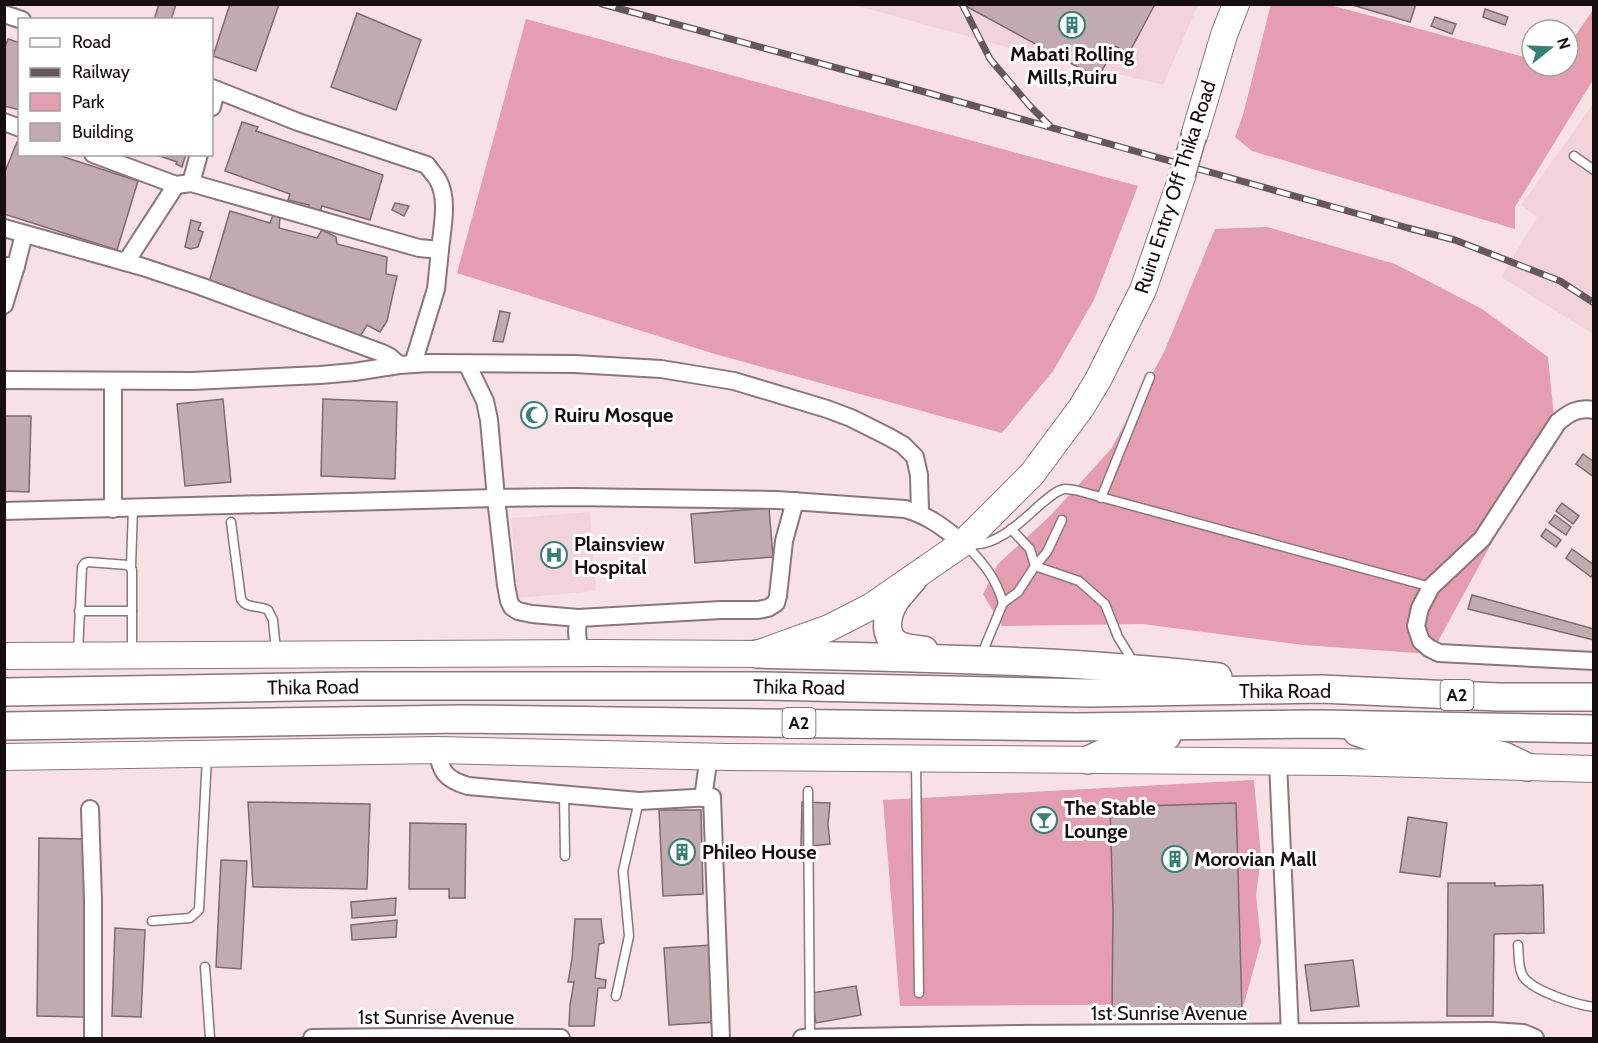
<svg xmlns="http://www.w3.org/2000/svg" width="1598" height="1043" viewBox="0 0 1598 1043" font-family="Cabin,sans-serif">
  <rect width="100%" height="100%" fill="#f7e1e6"/>
  <!-- built -->
  <g fill="#f2d3db">
    <polygon points="854,5 1198,5 1163,85 1006,47"/>
    <polygon points="1593,104 1593,334 1501,277 1537,217 1521,205"/>
    <polygon points="590,512 596,591 518,598 511,518"/>
  </g>
  <!-- green -->
  <g fill="#e59db1">
    <polygon points="1271,4 1330,5 1532,59 1532,66 1568,66 1568,46 1593,10 1593,80 1515,207 1515,229 1252,151 1235,137 1243,115"/>
    <polygon points="526,19 1138,186 1094,300 1053,371 1002,433 715,354 457,273"/>
    <polygon points="1267,227 1395,264 1482,309 1548,357 1555,427 1431,654 1303,645 1143,624 1002,626 983,594 998,564 1051,515 1111,449 1164,352 1215,229"/>
    <polygon points="1254,780 1261,857 1256,895 1261,942 1244,1004 900,1006 883,800"/>
  </g>
  <!-- building -->
  <g fill="#c1abb0" stroke="#7e6a6f" stroke-width="1.5">
    <polygon points="159,4 176,4 171,20 154,20"/>
    <polygon points="230,4 279,4 256,71 213,56"/>
    <polygon points="962,4 1155,4 1129,53 1115,46 1098,78"/>
    <polygon points="1349,4 1416,4 1410,22"/>
    <polygon points="1485,9 1508,17 1505,25 1483,17"/>
    <polygon points="357,13 421,40 396,110 331,87"/>
    <polygon points="1435,17 1456,24 1452,34 1431,26"/>
    <polygon points="8,39 20,43 20,110 4,106 4,50"/>
    <polygon points="242,122 258,127 256,131 383,175 370,220 322,206 319,214 307,211 309,205 288,200 290,194 225,171"/>
    <polygon points="17,142 20,143 20,154 55,154 138,181 117,250 4,214 4,174"/>
    <polygon points="154,154 186,154 182,167 176,164 177,162"/>
    <polygon points="395,203 409,206 404,216 392,210"/>
    <polygon points="230,211 270,223 273,215 280,218 279,228 317,238 322,230 336,237 337,244 387,257 386,274 397,276 387,321 380,332 367,325 358,340 321,327 320,321 209,282"/>
    <polygon points="191,220 201,223 198,230 203,232 198,247 191,249 185,247"/>
    <polygon points="500,311 510,313 503,342 493,341"/>
    <polygon points="223,399 231,482 185,486 177,404"/>
    <polygon points="323,399 397,402 395,479 321,476"/>
    <polygon points="4,416 31,416 29,492 4,491"/>
    <polygon points="1583,454 1594,462 1594,477 1576,464"/>
    <polygon points="1562,503 1579,516 1573,524 1556,511"/>
    <polygon points="769,508 773,557 695,563 691,514"/>
    <polygon points="1555,515 1571,527 1566,535 1549,523"/>
    <polygon points="1546,529 1561,540 1556,547 1541,536"/>
    <polygon points="1572,549 1594,565 1594,573 1591,577 1566,558"/>
    <polygon points="1472,595 1594,629 1594,640 1468,609"/>
    <polygon points="248,802 370,804 367,889 253,887"/>
    <polygon points="802,802 830,803 828,824 830,844 801,847"/>
    <polygon points="1236,803 1242,1012 1112,1016 1113,910 1110,807"/>
    <polygon points="659,810 701,810 703,894 663,896"/>
    <polygon points="1408,817 1447,823 1440,877 1400,872"/>
    <polygon points="410,823 466,824 465,898 449,898 449,889 409,889"/>
    <polygon points="39,838 85,839 84,1017 37,1016"/>
    <polygon points="221,860 247,861 241,969 216,967"/>
    <polygon points="1448,883 1495,883 1495,886 1543,885 1544,933 1494,934 1493,1016 1447,1016"/>
    <polygon points="396,898 395,915 352,918 351,902"/>
    <polygon points="575,919 601,919 604,943 599,944 595,978 606,980 605,988 598,988 594,1026 569,1026 570,1005 574,982 568,982 572,959"/>
    <polygon points="397,920 396,937 352,940 351,925"/>
    <polygon points="115,928 145,930 141,1017 112,1016"/>
    <polygon points="712,945 717,1022 669,1025 664,948"/>
    <polygon points="1353,960 1359,1006 1311,1011 1305,965"/>
    <polygon points="856,986 861,1015 816,1023 811,993"/>
  </g>
  <g fill="none" stroke-linecap="round" stroke-linejoin="round">
    <defs>
      <g id="service">
        <polyline points="1574,156 1594,170"/>
        <polyline points="1101,498 1150,377"/>
        <path d="M231 522 241 599C246 609 259 605 268 610L273 620 276 651"/>
        <polyline points="1011,529 1030,549 1035,566 1079,581 1105,604 1118,637 1134,663"/>
        <path d="M970 544C996 548 1024 519 1042 503 1049 498 1057 489 1066 489 1069 489 1072 490 1075 490L1431 587"/>
        <path d="M966 545C984 564 996 578 1003 603"/>
        <polyline points="131,567 133,508"/>
        <polyline points="79,611 132,611"/>
        <polyline points="78,652 82,567 85,563 88,562 128,565 132,570 132,653"/>
        <polyline points="981,656 1003,603 1018,592 1035,566 1047,552 1062,520"/>
        <polyline points="916,762 919,993"/>
        <polyline points="808,791 810,1038"/>
        <polyline points="564,794 565,856"/>
        <polyline points="152,921 190,918 199,910 207,757"/>
        <path d="M1518 945C1519 954 1518 966 1522 974 1528 990 1577 1005 1594 1007"/>
        <polyline points="205,967 210,1038"/>
        <polyline points="616,996 629,936 623,871 639,801"/>
      </g>
      <g id="minor">
        <polyline points="4,14 22,20"/>
        <polyline points="212,107 216,90"/>
        <polyline points="4,122 20,128"/>
        <path d="M93 154 176 185 191 183 419 248 440 250C442 228 449 200 438 180 435 175 430 170 427 165L298 122 212 88"/>
        <polyline points="191,183 199,154"/>
        <polyline points="4,228 143,267 200,286 382,353 390,357 399,365"/>
        <polyline points="126,262 176,185"/>
        <polyline points="4,266 16,266 24,234"/>
        <polyline points="4,305 16,266"/>
        <polyline points="413,364 436,289 440,250"/>
        <polyline points="467,364 485,401 489,420 496,498 506,585 509,601 512,607 518,611 532,614 578,618 721,610 758,610 768,608 776,603 778,596 784,541 795,501"/>
        <polyline points="4,380 192,381 320,375 354,372 399,365 429,363 575,364 661,369 734,381 827,409 851,418 889,437 903,445 915,457 919,475 920,513"/>
        <path d="M1594 410C1578 407 1569 413 1558 422L1482 539 1431 587 1420 608 1416 626 1421 641 1429 648 1439 653 1594 661"/>
        <polyline points="113,509 113,381"/>
        <path d="M4 511 496 498 573 497 777 500 905 509C928 515 944 528 963 543"/>
        <polyline points="578,618 577,632 579,653"/>
        <path d="M437 750C441 772 445 779 468 786L639 801 712 797 721 1038"/>
        <polyline points="1278,762 1290,1033"/>
        <polyline points="703,798 709,756"/>
        <polyline points="90,809 93,900 93,1038"/>
        <polyline points="312,1038 405,1037 561,1038"/>
        <polyline points="802,1038 1015,1034 1492,1031 1523,1033 1535,1038"/>
      </g>
      <g id="primary">
        <polyline points="1194,136 1224,35 1236,4"/>
        <polyline points="4,656 599,653 757,654 829,628 872,606 963,543 1032,474 1081,408 1098,380 1143,290 1183,174"/>
        <polyline points="4,757 437,750 727,757 1342,762 1594,769"/>
      </g>
      <g id="trunk">
        <path d="M914 578C908 586 900 593 895 601 886 615 882 639 901 646 908 649 917 649 924 650"/>
        <path d="M757 654C911 658 1065 659 1218 677"/>
        <polyline points="4,692 351,686 764,686 1089,693 1321,689 1498,697 1594,697"/>
        <polyline points="4,726 462,719 1076,727 1320,724 1594,729"/>
        <polyline points="1357,732 1398,746 1479,750 1504,756 1527,767"/>
        <polyline points="1088,760 1114,748 1145,742 1167,736"/>
      </g>
    </defs>
    <!-- service casing -->
    <use href="#service" stroke="#8b767b" stroke-width="11"/>
    <!-- minor casing -->
    <use href="#minor" stroke="#8b767b" stroke-width="20"/>
    <!-- primary casing -->
    <use href="#primary" stroke="#8b767b" stroke-width="28"/>
    <!-- trunk casing -->
    <use href="#trunk" stroke="#8b767b" stroke-width="30"/>
    <!-- service -->
    <use href="#service" stroke="#fff" stroke-width="8"/>
    <!-- minor -->
    <use href="#minor" stroke="#fff" stroke-width="16"/>
    <!-- primary -->
    <use href="#primary" stroke="#fff" stroke-width="26"/>
    <!-- trunk -->
    <use href="#trunk" stroke="#fff" stroke-width="27"/>
    <defs>
      <g id="rail">
        <polyline points="602,4 907,87 1408,228 1455,240 1560,281 1594,303"/>
        <polyline points="962,4 990,59 1030,106 1050,126"/>
      </g>
    </defs>
    <!-- rail casing -->
    <use href="#rail" stroke="#65585b" stroke-width="7"/>
    <!-- rail -->
    <use href="#rail" stroke="#fff" stroke-width="4.5" stroke-dasharray="14" stroke-linecap="butt"/>
    <defs>
      <polyline id="secondary-bridge" points="1183,174 1194,136"/>
    </defs>
    <!-- secondary-bridge casing -->
    <use href="#secondary-bridge" stroke="#8b767b" stroke-width="27" stroke-linecap="butt"/>
    <!-- secondary-bridge -->
    <use href="#secondary-bridge" stroke="#fff" stroke-width="24"/>
  </g>
  <!-- icons -->
  <defs>
    <symbol id="building-ring" viewBox="-11 -11 22 22"><circle r="9.5" fill="#fff" stroke="#3a7f74" stroke-width="1.5"/><path d="M-4-6H4V6H1V3H-1V6H-4ZM-2.5-4.3h1.7v1.8h-1.7ZM.8-4.3h1.7v1.8H.8ZM-2.5-1h1.7V.8h-1.7ZM.8-1h1.7V.8H.8Z" fill="#3a7f74"/></symbol>
    <symbol id="mosque-ring" viewBox="-11 -11 22 22"><circle r="9.5" fill="#fff" stroke="#3a7f74" stroke-width="1.5"/><path d="M3.5-4.9A6 6 0 1 0 3.5 4.9A5 5 0 1 1 3.5-4.9Z" fill="#3a7f74"/></symbol>
    <symbol id="hospital-ring" viewBox="-11 -11 22 22"><circle r="9.5" fill="#fff" stroke="#3a7f74" stroke-width="1.5"/><path d="M-5-5h3v3.5h4V-5h3V5h-3V1.5h-4V5h-3Z" fill="#3a7f74"/></symbol>
    <symbol id="bar-ring" viewBox="-11 -11 22 22"><circle r="9.5" fill="#fff" stroke="#3a7f74" stroke-width="1.5"/><path d="M-6-5H6L.8 .8V4.5H3.5V6h-7V4.5H-.8V.8Z" fill="#3a7f74"/></symbol>
  </defs>
  <g fill-rule="evenodd">
    <use href="#building-ring" x="1057" y="10" width="30" height="30"/>
    <use href="#mosque-ring" x="519" y="400" width="30" height="30"/>
    <use href="#hospital-ring" x="539" y="540" width="30" height="30"/>
    <use href="#bar-ring" x="1029" y="805" width="30" height="30"/>
    <use href="#building-ring" x="667" y="837" width="30" height="30"/>
    <use href="#building-ring" x="1160" y="844" width="30" height="30"/>
  </g>
  <g text-anchor="middle" dominant-baseline="central" stroke-width="6" stroke-linejoin="round" paint-order="stroke">
    <!-- shield labels -->
    <g fill="#fff" stroke="#5c5658" stroke-width="1.5">
      <rect x="1440.5" y="680" width="33" height="30" rx="4.5"/>
      <rect x="782.5" y="708" width="33" height="30" rx="4.5"/>
    </g>
    <g font-size="18" font-weight="bold" fill="#160e10">
      <text x="1457" y="695">A2</text>
      <text x="799" y="723">A2</text>
    </g>
    <!-- poi labels -->
    <g font-size="20" font-weight="bold" fill="#160e10" stroke="#fff" text-anchor="start">
      <text x="1072" y="54" text-anchor="middle">Mabati Rolling<tspan x="1072" dy="23">Mills,Ruiru</tspan></text>
      <text x="554" y="415">Ruiru Mosque</text>
      <text x="574" y="544">Plainsview<tspan x="574" dy="23">Hospital</tspan></text>
      <text x="1064" y="808">The Stable<tspan x="1064" dy="23">Lounge</tspan></text>
      <text x="702" y="852">Phileo House</text>
      <text x="1194" y="859">Morovian Mall</text>
    </g>
    <!-- street labels -->
    <g font-size="20" fill="#160e10" stroke="#fff">
      <text transform="translate(1175 187) rotate(-72)">Ruiru Entry Off Thika Road</text>
      <text transform="translate(313 687) rotate(-1)">Thika Road</text>
      <text transform="translate(799 687) rotate(1)">Thika Road</text>
      <text x="1285" y="691">Thika Road</text>
      <text x="1169" y="1013">1st Sunrise Avenue</text>
      <text x="436" y="1017">1st Sunrise Avenue</text>
    </g>
  </g>
  <!-- border -->
  <rect width="1598" height="1043" fill="none" stroke="#160e10" stroke-width="12"/>
  <!-- legend -->
  <rect x="18" y="18" width="195" height="138" fill="#ffffff" stroke="#a29f9f" stroke-width="1.5"/>
  <rect x="30" y="38" width="30" height="9" fill="#ffffff" stroke="#a29f9f" stroke-width="1.5"/>
  <text x="72" y="48" font-size="18" fill="#160e10">Road</text>
  <rect x="30" y="68" width="30" height="9" fill="#65585b" stroke="#a29f9f" stroke-width="1.5"/>
  <text x="72" y="78" font-size="18" fill="#160e10">Railway</text>
  <rect x="30" y="93" width="30" height="18" fill="#e59db1" stroke="#a29f9f" stroke-width="1.5"/>
  <text x="72" y="108" font-size="18" fill="#160e10">Park</text>
  <rect x="30" y="123" width="30" height="18" fill="#c1abb0" stroke="#a29f9f" stroke-width="1.5"/>
  <text x="72" y="138" font-size="18" fill="#160e10">Building</text>
  <!-- north arrow -->
  <g transform="translate(1550 48) rotate(72)"><circle r="28" fill="#ffffff" stroke="#a29f9f" stroke-width="1.5"/>
  <path d="M0-4.5L10 22L0 15L-10 22Z" fill="#3a7f74"/>
  <text y="-9" font-size="16" font-weight="bold" text-anchor="middle" fill="#160e10">N</text>
  </g>
</svg>
